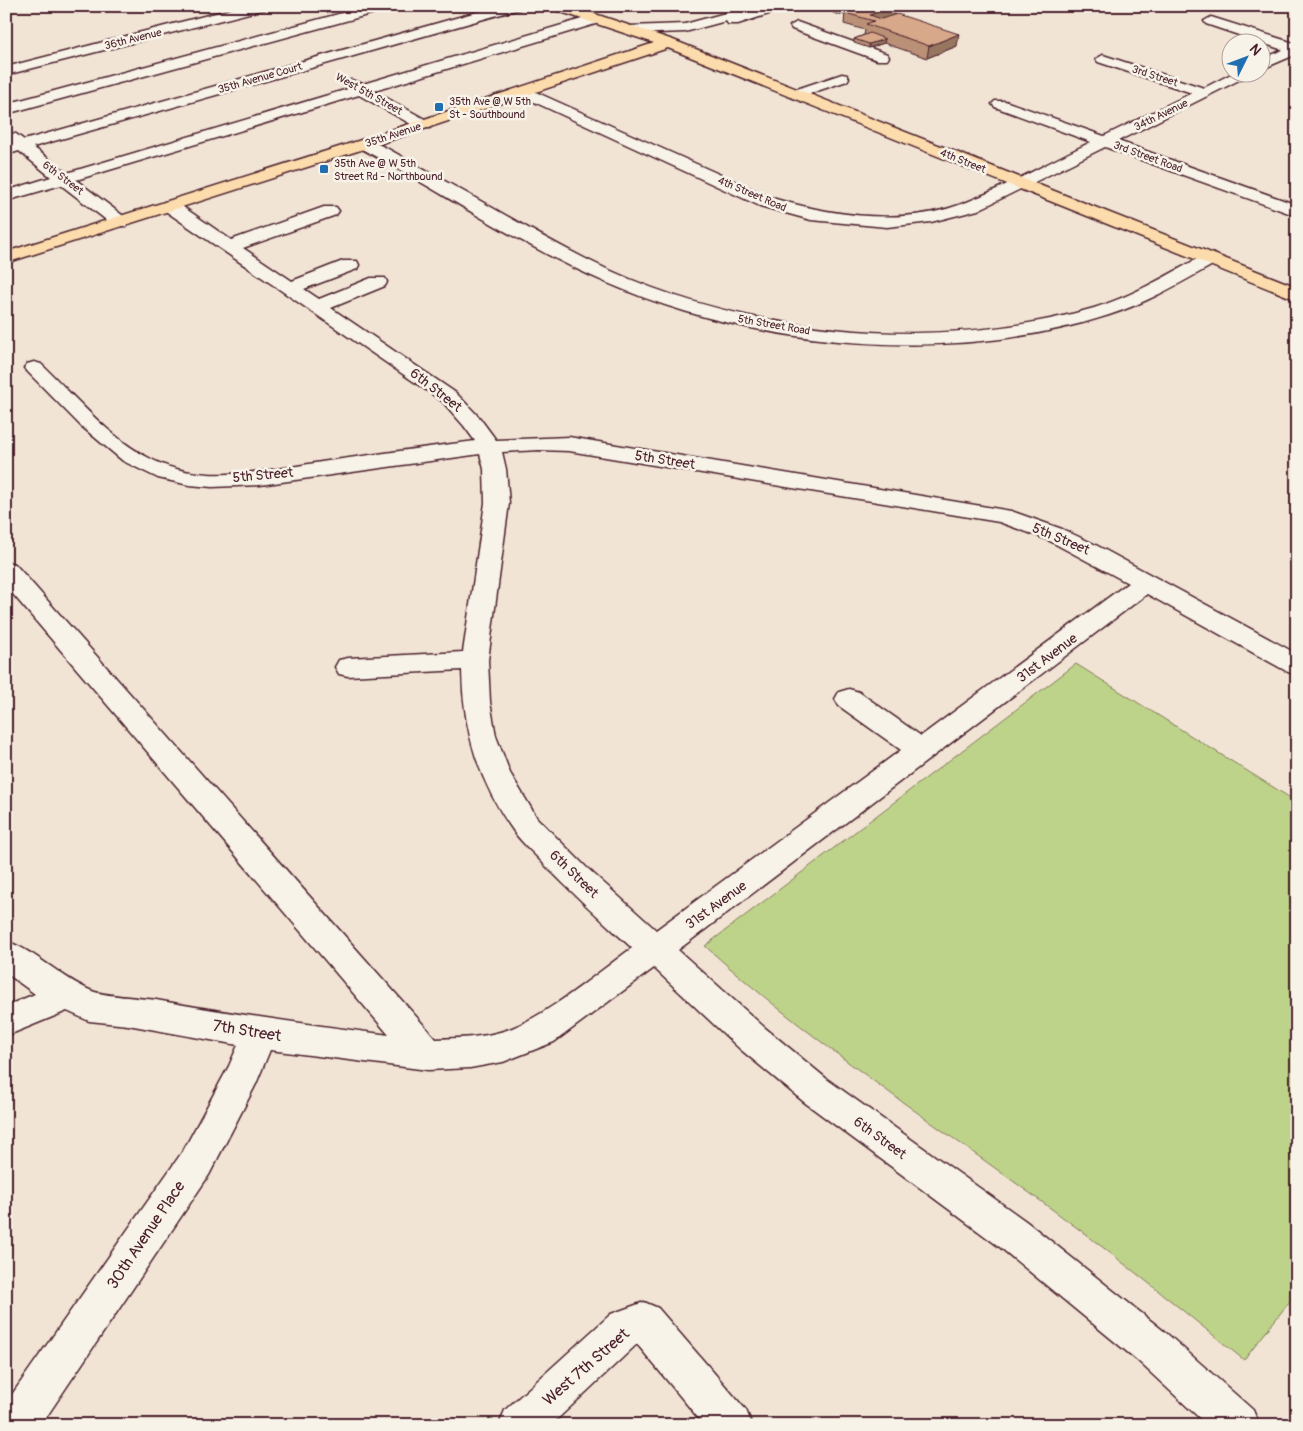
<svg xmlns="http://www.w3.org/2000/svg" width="1303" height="1431" viewBox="0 0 1303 1431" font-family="Pangolin,sans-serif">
  <rect width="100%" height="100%" fill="#f1e4d5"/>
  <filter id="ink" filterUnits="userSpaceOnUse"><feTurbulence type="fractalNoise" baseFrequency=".02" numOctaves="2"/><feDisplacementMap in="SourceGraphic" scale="10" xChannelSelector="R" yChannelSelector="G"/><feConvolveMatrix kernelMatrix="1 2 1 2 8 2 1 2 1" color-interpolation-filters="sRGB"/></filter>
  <g filter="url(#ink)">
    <!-- green -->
    <path fill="#bdd389" stroke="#84795a" d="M1076 664 1297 802V1292L1244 1360C1198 1323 1152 1285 1105 1249 972 1147 830 1059 705 946Z"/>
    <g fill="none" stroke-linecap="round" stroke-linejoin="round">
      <defs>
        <g id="minor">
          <polygon points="243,6 266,6 265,9 6,75 6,67"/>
          <polygon points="368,6 390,6 389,9 6,114 6,104"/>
          <polygon points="498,6 520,6 519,9 33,147 67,173 348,89 344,84 346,81 351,80 363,84 592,16 597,15 604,19 602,22 374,91 430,122 432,125 430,128 418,128 359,95 76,180 126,218 129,222 126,226 114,226 61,185 6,201 6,191 51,177 19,151 6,155 6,145 9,144 6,142 6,133 16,134 24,140"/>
          <polygon points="765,6 785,6 784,9 738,24 728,24 726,21 685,32 629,34 622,30 629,26 685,24 733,11 748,12"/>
          <path d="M845 6H886C881 12 838 17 832 11L834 8Z"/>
          <polygon points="1288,6 1297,6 1297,11"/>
          <polygon points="1211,17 1297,44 1297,54 1260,70 1260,60 1283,50 1206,24 1204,21"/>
          <polygon points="797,22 887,54 889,57 887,60 877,60 792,29 790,26"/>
          <path d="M1103 55 1204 88 1235 72H1255L1118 141 1297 205V216L1105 147 978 210 931 222 887 227 811 220 760 206 519 95 517 92 519 89H529L772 198C833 216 906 227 967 202 1009 185 1050 162 1091 142L995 107 992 104 995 101H1005L1104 136 1192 93 1098 62 1096 59Z"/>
          <polygon points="842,74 847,75 849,78 847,81 796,98 789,94 791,91"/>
          <path d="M364 139C386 145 408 161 428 172 481 200 532 232 586 259 735 334 933 355 1094 308 1133 296 1168 275 1204 255H1216L1219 259 1216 263C1182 282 1147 303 1109 315 951 366 756 348 605 282 519 245 441 191 358 147L356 144Z"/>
          <path d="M170 201 176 202 231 240 324 207H336L339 211 336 215 243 248 292 281 343 261H357L359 265 357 269 304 289 319 299 371 278H385L387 282 385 286 331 308 456 393 479 417 496 440 569 437 1011 511 1062 529 1094 544 1297 654V675L1288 672 1147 594 678 950 764 1027 828 1080 1027 1222 1165 1332 1253 1410 1259 1425H1207L1137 1360 1001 1248 804 1102 740 1049 654 968 554 1042 503 1062 470 1068 428 1070 270 1050 256 1084 209 1175 41 1425H6V1403L183 1151 229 1066 238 1045 128 1025 89 1021 67 1011 6 1036V1006L35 994 6 973V941C37 952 61 978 92 991 104 996 140 998 156 1000 233 1014 311 1025 389 1035L6 586V562L15 564 436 1039C457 1038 479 1038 500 1032 540 1022 597 973 632 948 602 920 572 893 544 864 535 854 523 844 515 833 479 783 463 731 462 670L348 676 339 674 335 667 339 660 348 658 463 652 485 503 484 469 480 454 260 485 212 487 189 485 158 478 123 461 80 425 24 368 27 364 34 362 41 364C76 397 109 439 153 460 206 487 272 469 328 461 377 454 426 447 475 441L464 426 442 401 164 210 161 206 164 202ZM539 450 569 451 999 522 1046 539 1128 583 921 736 859 692 849 689 839 692 835 699 839 706 901 750 656 930 586 867 537 818 510 773 496 736 490 702 488 660 509 503 506 469 502 452Z"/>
          <polygon points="644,1302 658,1308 746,1410 752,1425 704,1425 637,1344 551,1425 499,1425 505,1410 611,1314"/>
        </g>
        <polygon id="major" points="551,6 571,6 673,40 1297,287 1297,300 668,48 370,147 6,263 6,252 358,141 654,43 552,9"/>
      </defs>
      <!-- minor casing -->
      <use href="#minor" stroke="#4a1f2b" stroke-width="3"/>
      <!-- major casing -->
      <use href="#major" stroke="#4a1f2b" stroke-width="3"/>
      <!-- minor -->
      <use href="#minor" fill="#f7f3e8" fill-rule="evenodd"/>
      <!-- major -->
      <use href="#major" fill="#fcdcac" fill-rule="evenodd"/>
    </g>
    <!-- wall -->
    <polygon fill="#ba9077" stroke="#4a1f2b" points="895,6 894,15 957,46 927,58 884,43 869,48 854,43 854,39 864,35 865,30 844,24 845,13"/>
    <!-- shaded-wall -->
    <g fill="#977661" stroke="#4a1f2b">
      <polygon points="895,6 894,18 874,21 870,15"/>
      <polygon points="959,34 957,46 927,58 929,46"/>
      <polygon points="885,39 884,43 869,48 869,44"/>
    </g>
    <!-- building -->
    <g fill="#d8a88a" stroke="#4a1f2b">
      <polygon points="864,6 895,6 870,15 881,19 897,14 959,34 929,46 866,24 874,21 845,13"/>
      <polygon points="870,33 885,39 869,44 854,39"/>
    </g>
  </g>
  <!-- markers -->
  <g fill="#1f6fb2" stroke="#f7f3e8" stroke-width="2">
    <rect x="434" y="102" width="10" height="10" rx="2.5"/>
    <rect x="319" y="164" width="10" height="10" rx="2.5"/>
  </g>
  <g text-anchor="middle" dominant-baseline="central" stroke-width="5" stroke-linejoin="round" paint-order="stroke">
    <!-- far-street labels -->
    <g font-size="11" fill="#4a1f2b" stroke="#f7f3e8">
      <text transform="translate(133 39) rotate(-14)">36th Avenue</text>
      <text transform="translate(1155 76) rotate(18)">3rd Street</text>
      <text transform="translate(260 78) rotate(-16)">35th Avenue Court</text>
      <text transform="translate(369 94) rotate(29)">West 5th Street</text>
      <text transform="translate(1161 115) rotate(-26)">34th Avenue</text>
      <text transform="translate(393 135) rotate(-18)">35th Avenue</text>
      <text transform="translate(1148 157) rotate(20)">3rd Street Road</text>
      <text transform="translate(963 161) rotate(22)">4th Street</text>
      <text transform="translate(63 178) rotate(37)">6th Street</text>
      <text transform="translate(752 194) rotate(23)">4th Street Road</text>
      <text transform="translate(774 325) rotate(10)">5th Street Road</text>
    </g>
    <!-- far-poi labels -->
    <g font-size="11" fill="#4a1f2b" stroke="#f7f3e8" text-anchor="start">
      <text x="449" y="101">35th Ave @ W 5th<tspan x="449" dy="13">St - Southbound</tspan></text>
      <text x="334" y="163">35th Ave @ W 5th<tspan x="334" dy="13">Street Rd - Northbound</tspan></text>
    </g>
    <!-- street labels -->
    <g font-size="14" fill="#4a1f2b" stroke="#f7f3e8">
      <text transform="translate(436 390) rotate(38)">6th Street</text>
      <text transform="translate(665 460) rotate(9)">5th Street</text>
      <text transform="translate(263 475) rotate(-5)">5th Street</text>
      <text transform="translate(1061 539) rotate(23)">5th Street</text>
      <text transform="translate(1047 658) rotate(-37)">31st Avenue</text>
      <text transform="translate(574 874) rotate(44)">6th Street</text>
      <text transform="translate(716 905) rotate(-36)">31st Avenue</text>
      <text transform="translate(880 1138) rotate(36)">6th Street</text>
    </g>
    <!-- near-street labels -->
    <g font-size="16" fill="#4a1f2b" stroke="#f7f3e8">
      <text transform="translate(247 1031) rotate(9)">7th Street</text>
      <text transform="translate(146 1235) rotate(-56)">30th Avenue Place</text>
      <text transform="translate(586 1367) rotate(-41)">West 7th Street</text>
    </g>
  </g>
  <!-- margin -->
  <rect width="1303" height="1431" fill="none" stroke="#f7f3e8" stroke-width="25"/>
  <rect x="12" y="12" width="1278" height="1406" fill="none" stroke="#4a1f2b" stroke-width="2" filter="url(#ink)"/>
  <!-- north arrow -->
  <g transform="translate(1246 58) rotate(48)"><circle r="24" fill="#f7f3e8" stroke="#b29e9c"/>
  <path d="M0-4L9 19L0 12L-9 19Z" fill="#1f6fb2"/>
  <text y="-8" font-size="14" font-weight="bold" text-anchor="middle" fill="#4a1f2b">N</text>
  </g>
</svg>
